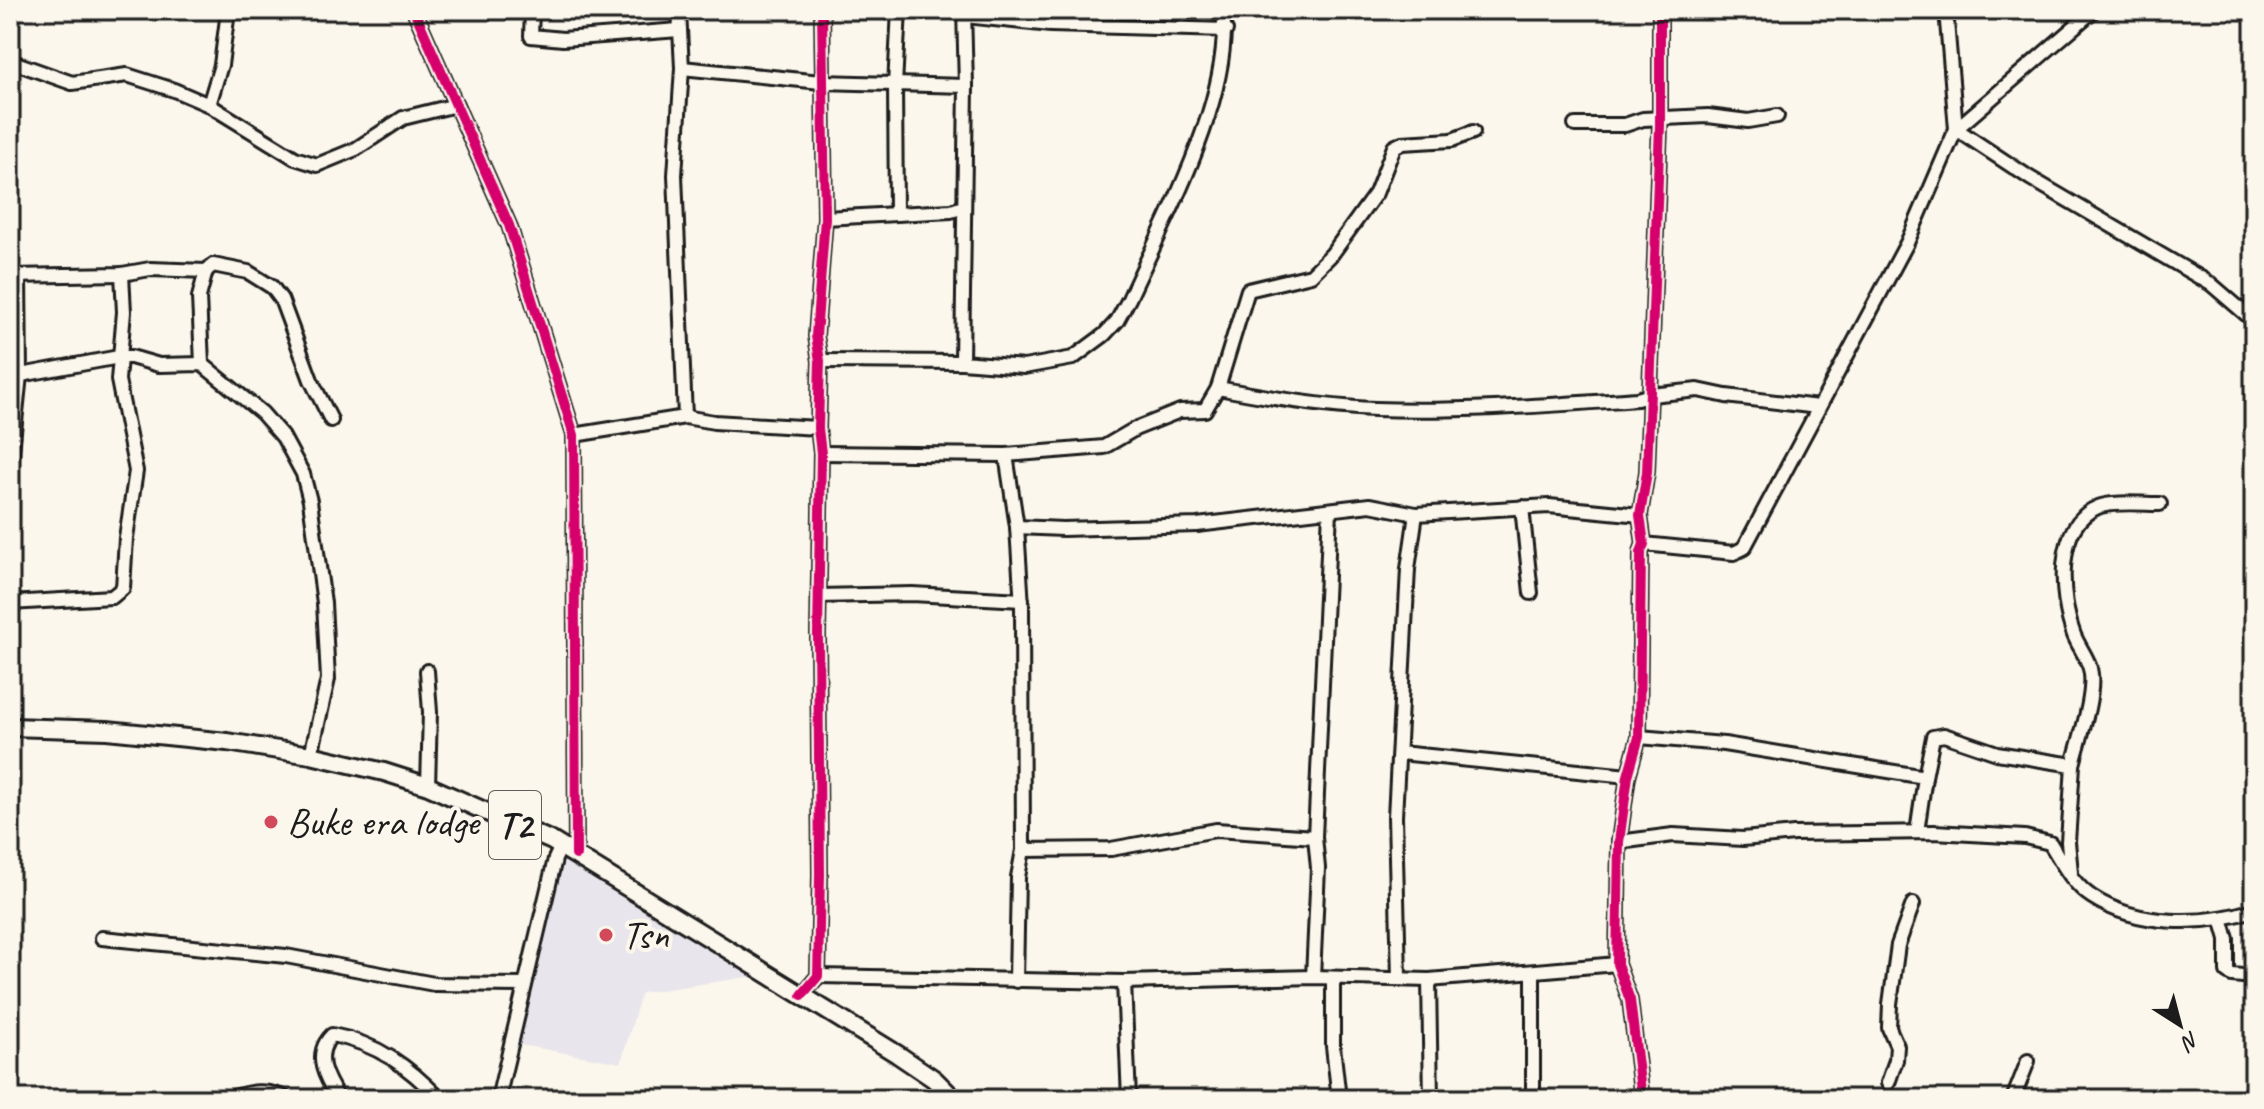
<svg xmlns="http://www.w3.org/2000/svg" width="2264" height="1109" viewBox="0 0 2264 1109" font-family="Caveat,sans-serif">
  <rect width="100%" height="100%" fill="#fbf7ec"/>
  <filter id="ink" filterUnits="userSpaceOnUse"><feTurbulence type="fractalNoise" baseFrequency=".0125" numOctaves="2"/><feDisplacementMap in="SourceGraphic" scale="16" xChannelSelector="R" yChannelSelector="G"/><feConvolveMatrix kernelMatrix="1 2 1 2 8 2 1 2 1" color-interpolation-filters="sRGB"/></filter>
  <g filter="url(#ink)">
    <!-- built -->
    <polygon fill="#e9e5ec" points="563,853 762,975 641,993 621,1063 515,1044"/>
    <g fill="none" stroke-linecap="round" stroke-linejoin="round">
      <defs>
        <g id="minor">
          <polyline points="414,10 509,225 574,435 576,855"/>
          <polyline points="532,10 531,36 563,39 679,30"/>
          <polyline points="679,10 682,68 675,175 685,417"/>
          <polyline points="1946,10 1956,129 2030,178 2211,284 2254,321"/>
          <polyline points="965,16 1051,25 1226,30"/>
          <polyline points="10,61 72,83 127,75 174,90 209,105 295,158 317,165 356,149 403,118 456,105"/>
          <polyline points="682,68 821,82 966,86"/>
          <polyline points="209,105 221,65 228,11"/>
          <polyline points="1575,125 1625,125 1643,119 1708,116 1748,121 1777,116"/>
          <polyline points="896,214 895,85 899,10"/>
          <polyline points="825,218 951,211 964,207"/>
          <polyline points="10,276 122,274 150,269 206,271 213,265 248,272 272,287 281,299 311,380 331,420"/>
          <path d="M820 361 962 362 1024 367 1073 358 1104 335 1117 321 1129 299C1165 219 1233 98 1223 10"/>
          <polyline points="962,362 966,86 964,10"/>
          <polyline points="202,364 199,297 206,271"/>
          <polyline points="10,377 119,357 131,357 159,365 202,364 262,413 283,437 303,474 310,501 324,603 328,679 311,755"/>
          <path d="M1218 388C1270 398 1323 407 1375 409 1463 412 1550 405 1637 399L1651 395 1698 390 1726 396 1818 407"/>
          <polyline points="574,435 685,417 714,422 818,428"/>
          <polyline points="821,453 1006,455 1104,447 1135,429 1180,411 1205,410 1218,388 1248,290 1311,275 1332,254 1376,193 1394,147 1402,143 1452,140 1473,132"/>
          <polyline points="1006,455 1017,527 1022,606 1023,850 1018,877 1016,981"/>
          <polyline points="10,470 20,375 19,275"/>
          <polyline points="1522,507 1531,593"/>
          <polyline points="1017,527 1063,529 1197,525 1370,505 1416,514 1549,506 1640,515"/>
          <polyline points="1644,544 1734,553 1744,548 1907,243 1956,129 2094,10"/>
          <polyline points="818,596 912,594 1022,600"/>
          <polyline points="10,603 112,597 123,588 126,538 136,471 118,380 124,312 122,274"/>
          <polyline points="427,671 430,712 428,786"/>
          <polyline points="1639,737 1724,744 1925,777 1933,737 1944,735 1997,753 2073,765 2068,842 2071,872"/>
          <polyline points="1400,753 1628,776"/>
          <path d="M2073 765C2079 740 2094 699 2091 674 2090 660 2079 648 2074 635 2060 598 2054 525 2098 507 2112 501 2144 504 2160 504"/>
          <polyline points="1917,832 1925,777"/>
          <path d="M1619 842 1673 835 1743 839 1794 834 1934 832 2025 837 2050 843C2061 861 2073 885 2092 897 2138 927 2203 926 2254 910"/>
          <polyline points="1023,850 1111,849 1216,830 1315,837"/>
          <polyline points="2221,918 2227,939 2227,972 2232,975 2254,977"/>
          <polyline points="102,938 286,956 434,984 524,985"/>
          <polyline points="1533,973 1533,1099"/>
          <polyline points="818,976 1124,982 1313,977 1429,980 1617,964"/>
          <polyline points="1313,977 1318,868 1315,837 1330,510"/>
          <polyline points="1333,978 1333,1046 1339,1099"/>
          <polyline points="1399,978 1395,817 1408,569 1416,514"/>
          <polyline points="1429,980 1431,1099"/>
          <polyline points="1124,982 1129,1099"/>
          <polyline points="802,995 818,976 820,875 818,635 821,453 818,428 820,361 816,336 825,218 822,10"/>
          <polyline points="1888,1083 1896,1060 1897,1046 1889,1028 1890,1004 1898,945 1913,904"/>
          <path d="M228 1099C248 1092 267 1088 287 1099"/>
          <path d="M339 1099C326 1079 312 1055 332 1035 377 1043 409 1067 440 1099"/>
          <polyline points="498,1099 555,859 561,846"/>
          <polyline points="1642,1099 1630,1000 1617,964 1619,842 1628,776 1639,737 1641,552 1644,544 1640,515 1647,472 1660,125 1660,10"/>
          <polyline points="2013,1099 2028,1061"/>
        </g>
        <polyline id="highway" points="10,727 107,730 227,742 311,755 384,772 428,786 552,841 897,1054 934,1079 954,1099"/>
      </defs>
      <!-- minor casing -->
      <use href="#minor" stroke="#1c1c1c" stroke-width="18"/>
      <!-- highway casing -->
      <use href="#highway" stroke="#1c1c1c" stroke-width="22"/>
      <!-- minor -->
      <use href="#minor" stroke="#fbf7ec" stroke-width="12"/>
      <!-- highway -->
      <use href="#highway" stroke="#fbf7ec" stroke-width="16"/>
      <defs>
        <g id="cycleway">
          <polyline points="414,10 509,225 574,435 576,855"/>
          <polyline points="802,995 818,976 820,875 818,635 821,453 818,428 820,361 816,336 825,218 822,10"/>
          <polyline points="1642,1099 1630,1000 1617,964 1619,842 1628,776 1639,737 1641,552 1644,544 1640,515 1647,472 1660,125 1660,10"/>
        </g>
      </defs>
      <!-- cycleway casing -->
      <use href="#cycleway" stroke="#fbf7ec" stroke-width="15"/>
      <!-- cycleway -->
      <use href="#cycleway" stroke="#d6006c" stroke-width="10"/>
    </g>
  </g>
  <!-- markers -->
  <g fill="#d1495b" stroke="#fbf7ec" stroke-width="3">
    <circle cx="271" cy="822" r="8"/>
    <circle cx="606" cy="935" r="8"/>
  </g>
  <g text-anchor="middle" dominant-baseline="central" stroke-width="8" stroke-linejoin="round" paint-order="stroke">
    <!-- shield labels -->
    <rect fill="#fbf7ec" stroke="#5f5e5a" stroke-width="2" x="489" y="791" width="52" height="68" rx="6"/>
    <g font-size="38" font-weight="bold" fill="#1c1c1c">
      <text x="515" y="825">T2</text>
    </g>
    <!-- poi labels -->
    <g font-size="40" fill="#1c1c1c" stroke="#fbf7ec" text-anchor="start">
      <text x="287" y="822">Buke era lodge</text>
      <text x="622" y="935">Tsn</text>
    </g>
  </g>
  <!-- margin -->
  <rect width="2264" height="1109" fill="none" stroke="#fbf7ec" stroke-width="40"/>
  <rect x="20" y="20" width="2224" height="1069" fill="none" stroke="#1c1c1c" stroke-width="3" filter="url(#ink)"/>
  <!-- north arrow -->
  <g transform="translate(2180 1025) rotate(144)" stroke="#fbf7ec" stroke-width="6" paint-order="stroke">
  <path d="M0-6L14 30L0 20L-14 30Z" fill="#1c1c1c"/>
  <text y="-12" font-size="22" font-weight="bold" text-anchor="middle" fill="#1c1c1c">N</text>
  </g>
</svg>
